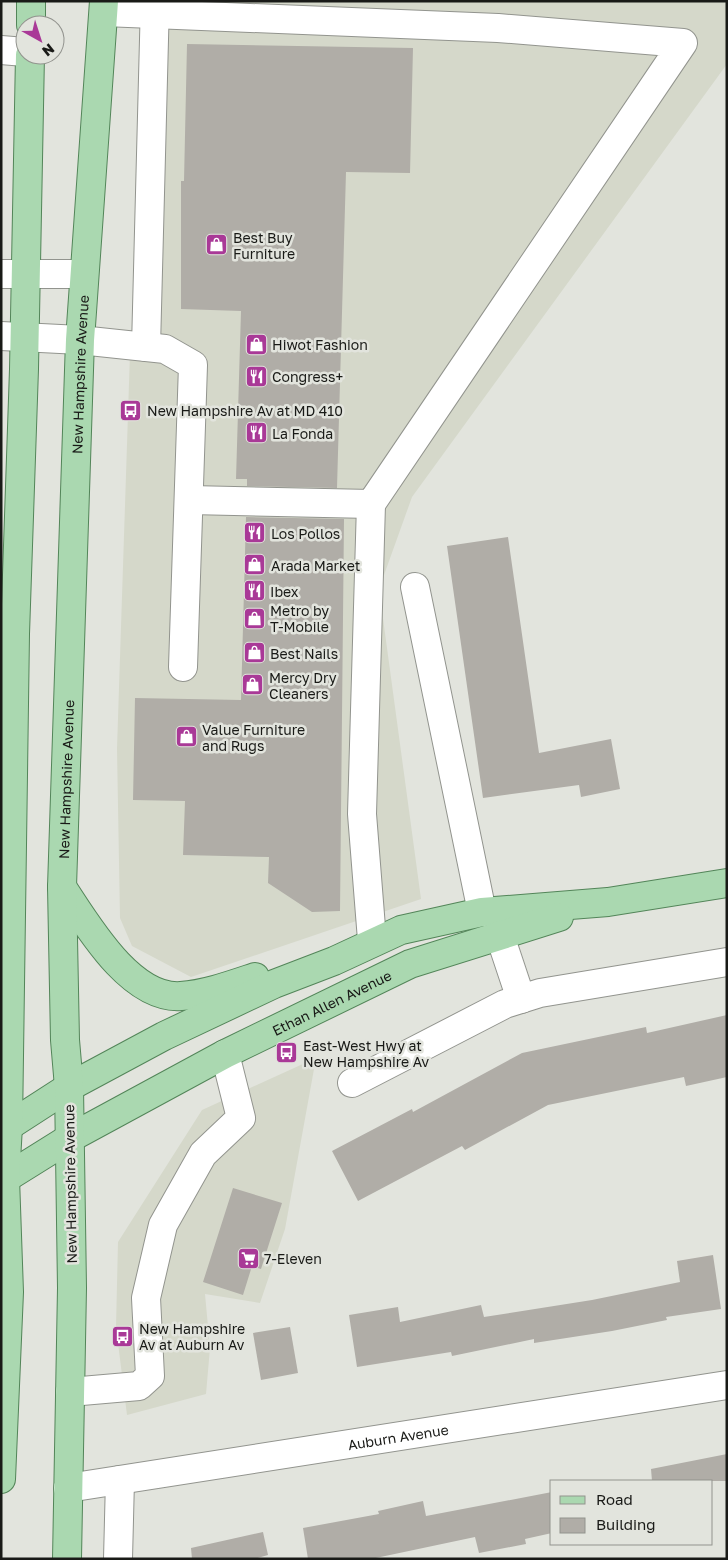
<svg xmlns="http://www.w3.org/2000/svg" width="728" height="1560" viewBox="0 0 728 1560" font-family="'Golos Text',sans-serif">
  <rect width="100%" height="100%" fill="#e2e4dd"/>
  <!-- built -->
  <g fill="#d5d8ca">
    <polygon points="165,1 727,2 727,64 412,497 379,589 421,899 191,977 132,946 120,918 117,749 130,353"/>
    <polygon points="316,1058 285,1229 260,1303 205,1294 210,1348 206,1394 127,1415 116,1327 118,1242 202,1110"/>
  </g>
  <!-- building -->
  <g fill="#b0ada7">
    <polygon points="187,44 413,48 410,173 346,172 337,488 247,486 247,479 236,479 241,311 181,309 181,181 184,181"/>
    <polygon points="246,517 344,519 340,911 312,912 268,883 269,857 183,855 185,801 133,800 135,698 241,700"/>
    <polygon points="508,537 539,753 611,739 620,789 581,797 579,785 483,798 447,546"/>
    <polygon points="727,1015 727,1077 686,1086 684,1077 548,1105 465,1150 462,1146 358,1201 332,1151 412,1109 413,1112 522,1053 646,1027 647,1033"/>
    <polygon points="233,1188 282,1203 261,1269 252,1266 243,1295 203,1282"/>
    <polygon points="713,1255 721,1309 666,1317 667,1320 612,1331 534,1343 534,1339 452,1356 451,1352 357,1367 349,1315 398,1307 400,1322 481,1305 484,1317 592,1300 680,1282 677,1261"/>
    <polygon points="290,1327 298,1373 261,1380 253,1333"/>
    <polygon points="727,1454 727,1481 652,1481 651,1469"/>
    <polygon points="552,1492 552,1533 525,1539 526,1544 479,1553 475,1537 371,1559 308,1559 303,1528 379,1514 378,1511 423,1501 426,1516"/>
    <polygon points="263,1532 268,1555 254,1559 192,1559 191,1548"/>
  </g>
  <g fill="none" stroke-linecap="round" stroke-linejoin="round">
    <defs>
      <g id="minor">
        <polyline points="104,12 498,28 683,43 371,504 190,500"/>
        <polyline points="1,50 25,52"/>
        <polyline points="1,274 84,274"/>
        <polyline points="1,336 80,340 165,349 193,365 183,667"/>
        <polyline points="146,347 155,1"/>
        <polyline points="371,504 362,814 372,940"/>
        <polyline points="415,587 482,912"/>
        <polyline points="500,936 521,999"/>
        <polyline points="352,1083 505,1004 540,993 727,962"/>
        <polyline points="70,1392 139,1386 150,1376 146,1298 163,1225 203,1154 241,1118 225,1054"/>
        <path id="s1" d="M68 1488 727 1385"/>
        <polyline points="118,1559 120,1480"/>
      </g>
      <g id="major">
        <polyline points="31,25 31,1"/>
        <path d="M62 887C86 923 130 1000 181 996 206 994 231 985 255 977"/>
        <polyline points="1,1131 69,1087 164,1036 274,984 334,961 401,930 482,912 608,902 727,883"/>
        <path id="s2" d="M1 1181 70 1138 225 1054 410 964 559 917"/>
        <polyline points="1,1479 9,1292 5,1178 8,1126 15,634 24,369 30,55"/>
        <path id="s3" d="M67 1559 72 1288 69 1087 65 1040 62 887 80 340 104 1"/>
      </g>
    </defs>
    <!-- minor casing -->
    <use href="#minor" stroke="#92948e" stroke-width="30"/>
    <!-- major casing -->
    <use href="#major" stroke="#538559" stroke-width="30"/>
    <!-- minor -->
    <use href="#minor" stroke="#fff" stroke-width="28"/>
    <!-- major -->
    <use href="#major" stroke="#aad8b0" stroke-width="28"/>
  </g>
  <!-- icons -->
  <defs>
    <symbol id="shop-square" viewBox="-11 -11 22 22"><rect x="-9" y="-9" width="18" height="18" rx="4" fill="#a93997" stroke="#e2e4dd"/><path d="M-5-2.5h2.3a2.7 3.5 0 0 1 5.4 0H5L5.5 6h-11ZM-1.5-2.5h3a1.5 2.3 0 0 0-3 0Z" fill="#fff"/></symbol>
    <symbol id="restaurant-square" viewBox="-11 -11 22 22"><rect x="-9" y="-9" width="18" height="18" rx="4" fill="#a93997" stroke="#e2e4dd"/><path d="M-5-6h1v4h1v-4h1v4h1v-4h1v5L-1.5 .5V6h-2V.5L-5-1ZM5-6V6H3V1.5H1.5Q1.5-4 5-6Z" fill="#fff"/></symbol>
    <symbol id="bus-square" viewBox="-11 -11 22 22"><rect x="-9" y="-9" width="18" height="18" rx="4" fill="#a93997" stroke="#e2e4dd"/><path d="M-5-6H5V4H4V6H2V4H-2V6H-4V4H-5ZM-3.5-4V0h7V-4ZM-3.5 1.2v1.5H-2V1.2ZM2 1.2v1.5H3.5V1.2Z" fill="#fff"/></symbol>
    <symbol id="supermarket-square" viewBox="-11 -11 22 22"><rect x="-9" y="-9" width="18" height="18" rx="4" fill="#a93997" stroke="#e2e4dd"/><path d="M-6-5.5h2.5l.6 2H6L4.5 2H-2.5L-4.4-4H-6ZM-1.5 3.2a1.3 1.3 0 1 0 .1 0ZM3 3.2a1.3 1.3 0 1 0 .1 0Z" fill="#fff"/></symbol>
  </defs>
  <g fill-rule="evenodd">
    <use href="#shop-square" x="204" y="232" width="25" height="25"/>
    <use href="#shop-square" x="244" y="332" width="25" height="25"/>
    <use href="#restaurant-square" x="244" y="364" width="25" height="25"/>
    <use href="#bus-square" x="118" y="398" width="25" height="25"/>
    <use href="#restaurant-square" x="244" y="420" width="25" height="25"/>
    <use href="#restaurant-square" x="242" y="520" width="25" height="25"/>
    <use href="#shop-square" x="242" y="552" width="25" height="25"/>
    <use href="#restaurant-square" x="242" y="578" width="25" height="25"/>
    <use href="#shop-square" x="242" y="606" width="25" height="25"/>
    <use href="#shop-square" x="242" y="640" width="25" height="25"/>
    <use href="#shop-square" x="240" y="672" width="25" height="25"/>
    <use href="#shop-square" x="174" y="724" width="25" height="25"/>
    <use href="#bus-square" x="274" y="1040" width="25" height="25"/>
    <use href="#supermarket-square" x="236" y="1246" width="25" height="25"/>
    <use href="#bus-square" x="110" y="1324" width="25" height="25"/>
  </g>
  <g text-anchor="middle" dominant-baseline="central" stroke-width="5" stroke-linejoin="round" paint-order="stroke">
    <!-- poi labels -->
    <g font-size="14" fill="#191a17" stroke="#e2e4dd" text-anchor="start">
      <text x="233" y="237">Best Buy<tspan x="233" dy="16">Furniture</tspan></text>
      <text x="272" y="344">Hiwot Fashion</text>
      <text x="272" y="376">Congress+</text>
      <text x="147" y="410">New Hampshire Av at MD 410</text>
      <text x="272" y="433">La Fonda</text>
      <text x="271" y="533">Los Pollos</text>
      <text x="271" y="565">Arada Market</text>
      <text x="270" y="591">Ibex</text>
      <text x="270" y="610">Metro by<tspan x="270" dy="16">T-Mobile</tspan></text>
      <text x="270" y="653">Best Nails</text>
      <text x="269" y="677">Mercy Dry<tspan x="269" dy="16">Cleaners</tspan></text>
      <text x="202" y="729">Value Furniture<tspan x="202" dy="16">and Rugs</tspan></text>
      <text x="303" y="1045">East-West Hwy at<tspan x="303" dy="16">New Hampshire Av</tspan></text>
      <text x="264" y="1258">7-Eleven</text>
      <text x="139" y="1328">New Hampshire<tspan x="139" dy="16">Av at Auburn Av</tspan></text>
    </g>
    <!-- street labels -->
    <g font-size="14" fill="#191a17" stroke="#e2e4dd">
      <text stroke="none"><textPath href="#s3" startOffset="1185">New Hampshire Avenue</textPath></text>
      <text stroke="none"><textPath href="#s3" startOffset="780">New Hampshire Avenue</textPath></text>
      <text stroke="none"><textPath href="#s2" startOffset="376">Ethan Allen Avenue</textPath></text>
      <text transform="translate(70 1184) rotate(-91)">New Hampshire Avenue</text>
      <text stroke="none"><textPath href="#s1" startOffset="334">Auburn Avenue</textPath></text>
    </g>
  </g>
  <!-- border -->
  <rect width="728" height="1560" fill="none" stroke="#191a17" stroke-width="5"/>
  <!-- legend -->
  <rect x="550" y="1480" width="162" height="65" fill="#e2e4dd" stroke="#92938e"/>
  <rect x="560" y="1496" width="25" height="8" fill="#aad8b0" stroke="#92938e"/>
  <text x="596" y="1505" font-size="15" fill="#191a17">Road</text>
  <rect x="560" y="1518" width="25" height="15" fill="#b0ada7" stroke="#92938e"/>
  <text x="596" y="1530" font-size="15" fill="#191a17">Building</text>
  <!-- north arrow -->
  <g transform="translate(40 40) rotate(141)"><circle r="24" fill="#e2e4dd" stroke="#92938e"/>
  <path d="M0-4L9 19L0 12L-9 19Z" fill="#a93997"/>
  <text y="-8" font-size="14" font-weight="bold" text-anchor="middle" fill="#191a17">N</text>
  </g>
</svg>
